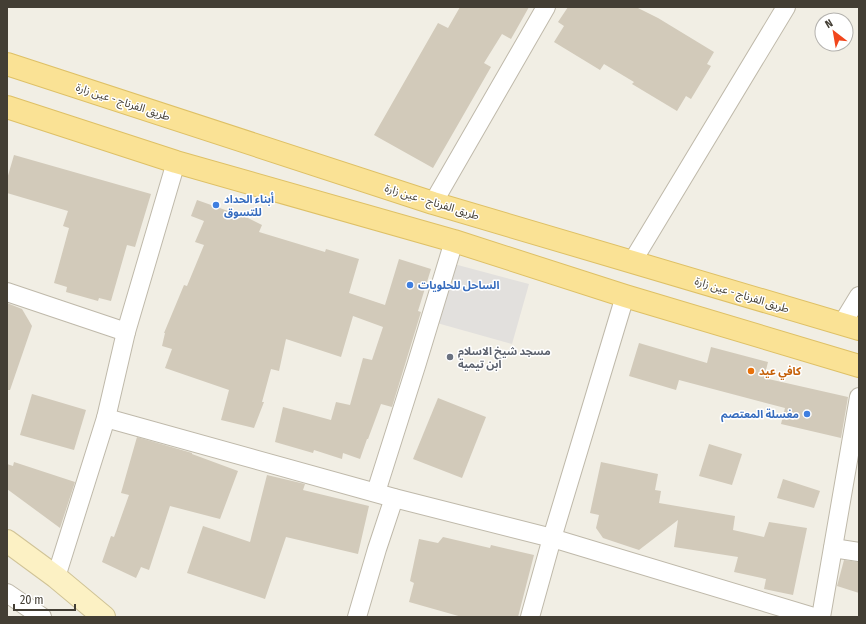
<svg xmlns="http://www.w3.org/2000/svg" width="866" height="624" viewBox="0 0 866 624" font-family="'Fira Sans Condensed','Noto Sans Arabic',sans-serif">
  <rect width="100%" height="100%" fill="#f1eee4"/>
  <!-- parking -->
  <polygon fill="#e2e0dd" points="454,264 529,284 512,344 437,323"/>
  <!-- building -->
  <g fill="#d2caba">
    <polygon points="460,7 529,7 511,39 502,34 484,63 491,67 433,168 374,135 438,23 448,28"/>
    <polygon points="568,7 636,7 658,18 714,52 707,64 711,66 691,99 686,96 677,111 632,84 634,82 604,64 600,70 554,42 564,26 558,22"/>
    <polygon points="14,155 151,194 135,247 127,245 111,301 99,298 98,301 66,292 67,287 54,283 69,228 63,226 68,211 7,193 7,179"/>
    <polygon points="197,200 248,218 262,225 259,232 325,252 326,249 359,259 349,293 385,305 399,259 431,269 418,311 421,312 392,407 381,404 368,439 367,439 360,459 343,453 342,459 314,450 313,453 275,442 283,407 331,420 336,402 350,405 363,358 372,360 383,327 353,316 341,357 286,339 279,371 271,369 262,402 264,402 254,428 221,420 229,390 165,368 172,349 162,346 165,333 164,333 184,285 187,286 204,245 195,242 204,221 191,216"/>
    <polygon points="7,303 22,309 32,326 10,390 7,390"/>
    <polygon points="639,343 707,363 711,347 768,362 764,378 848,397 841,438 781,424 785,408 679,380 676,390 629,376"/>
    <polygon points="32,394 86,410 74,450 20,435"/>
    <polygon points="438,398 486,417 462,478 413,459"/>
    <polygon points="137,437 192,453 192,454 238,471 220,519 170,506 149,570 141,567 136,578 102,562 111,536 114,537 129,495 121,493"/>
    <polygon points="709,444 742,454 732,485 699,476"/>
    <polygon points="14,462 75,482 60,528 7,489 7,464 13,466"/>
    <polygon points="601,462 658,474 655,490 661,491 659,503 735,516 733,530 764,537 769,522 807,528 793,595 764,589 766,579 734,572 738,557 674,547 678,520 639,550 603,538 596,528 599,515 590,513"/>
    <polygon points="267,475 305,484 303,490 369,506 358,554 286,537 265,599 187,573 203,526 250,542"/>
    <polygon points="783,479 820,491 814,508 777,498"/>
    <polygon points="443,537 490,548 491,545 534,555 518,617 462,617 409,602 414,583 410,581 419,539 438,543"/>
    <polygon points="844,560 859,562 859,593 837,586"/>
  </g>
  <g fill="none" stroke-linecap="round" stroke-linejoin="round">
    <defs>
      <g id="street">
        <polyline points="433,203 546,7"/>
        <polyline points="632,262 786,7"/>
        <polyline points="7,292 126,332"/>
        <polyline points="842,324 859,296"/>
        <polyline points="106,418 394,498 552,538 814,617"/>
        <polyline points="376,492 416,366 454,241"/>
        <polyline points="833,548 859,552"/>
        <polyline points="56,577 106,418 126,332 176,162"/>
        <polyline points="7,593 42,617"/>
        <polyline points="357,617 377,549 394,498"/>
        <polyline points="530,617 552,538 625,296"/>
        <polyline points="821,617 859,397"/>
      </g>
      <polyline id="secondary" points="7,541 56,577 104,617"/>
      <g id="primary">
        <polyline points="7,64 433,203 859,329"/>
        <polyline points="7,107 176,162 454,241 625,296 859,366"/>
      </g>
    </defs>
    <!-- street casing -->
    <use href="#street" stroke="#bfb9aa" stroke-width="20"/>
    <!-- secondary casing -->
    <use href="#secondary" stroke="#d0c396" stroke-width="24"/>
    <!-- primary casing -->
    <use href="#primary" stroke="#dec066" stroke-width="24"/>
    <!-- street -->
    <use href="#street" stroke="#fff" stroke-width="18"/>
    <!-- secondary -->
    <use href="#secondary" stroke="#fcf1c4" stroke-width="22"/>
    <!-- primary -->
    <use href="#primary" stroke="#fae295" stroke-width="22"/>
  </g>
  <!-- markers -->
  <g fill="#3f7fe0" stroke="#fff" stroke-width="1.5">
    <circle cx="216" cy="205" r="4"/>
    <circle cx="410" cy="285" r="4"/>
    <circle cx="807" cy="414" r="4"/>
  </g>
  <circle fill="#6b7280" stroke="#fff" stroke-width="1.5" cx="450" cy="357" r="4"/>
  <circle fill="#e8710a" stroke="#fff" stroke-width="1.5" cx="751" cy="371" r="4"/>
  <g text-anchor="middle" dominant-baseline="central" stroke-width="3" stroke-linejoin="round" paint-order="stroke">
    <!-- street labels -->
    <g font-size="11" fill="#433e34" stroke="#fff">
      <text transform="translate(123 102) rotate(18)">طريق الفرناج - عين زارة</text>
      <text transform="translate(432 202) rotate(17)">طريق الفرناج - عين زارة</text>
      <text transform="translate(742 295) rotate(17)">طريق الفرناج - عين زارة</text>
    </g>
    <!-- shop labels -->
    <g font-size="11" font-weight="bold" fill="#366cbe" stroke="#fff" text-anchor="start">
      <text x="224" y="199">أبناء الحداد<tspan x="224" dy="13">للتسوق</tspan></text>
      <text x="418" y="285">الساحل للحلويات</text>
      <text x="799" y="414" text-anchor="end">مغسلة المعتصم</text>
    </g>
    <!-- worship labels -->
    <g font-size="11" font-weight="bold" fill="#5b616d" stroke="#fff" text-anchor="start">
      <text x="458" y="351">مسجد شيخ الاسلام<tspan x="458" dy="13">ابن تيمية</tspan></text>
    </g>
    <!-- food labels -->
    <g font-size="11" font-weight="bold" fill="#c56008" stroke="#fff" text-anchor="start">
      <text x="759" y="371">كافي عيد</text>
    </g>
  </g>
  <!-- border -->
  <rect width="866" height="624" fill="none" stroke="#433e34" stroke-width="16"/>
  <!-- north arrow -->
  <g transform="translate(834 32) rotate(329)"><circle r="19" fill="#ffffff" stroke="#b4b2ae"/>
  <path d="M0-3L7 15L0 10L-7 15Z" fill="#f1461c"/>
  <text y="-6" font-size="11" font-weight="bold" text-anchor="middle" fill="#433e34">N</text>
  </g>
  <!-- scale -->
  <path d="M14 604v6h61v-6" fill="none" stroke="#433e34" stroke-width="2"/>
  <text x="20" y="604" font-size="12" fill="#433e34" stroke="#ffffff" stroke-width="3" paint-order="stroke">20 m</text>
</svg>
